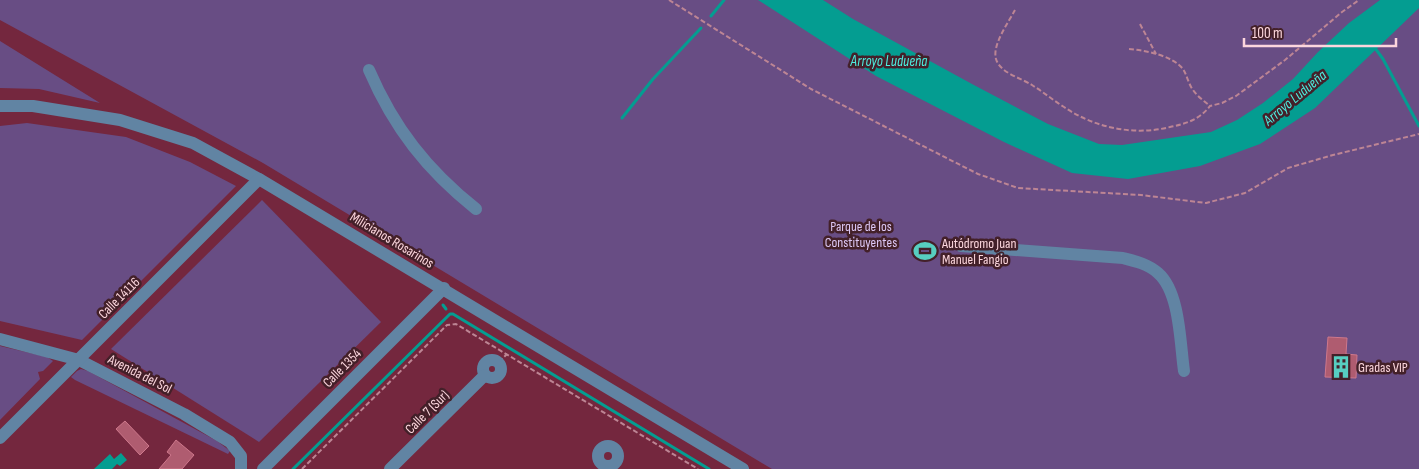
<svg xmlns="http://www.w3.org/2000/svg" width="1419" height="469" viewBox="0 0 1419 469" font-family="'Sofia Sans Condensed',sans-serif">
  <rect width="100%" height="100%" fill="#74273e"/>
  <!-- green -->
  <g fill="#684d84">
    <polygon points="0,0 1419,0 1419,469 772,469 263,163 0,20"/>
    <polygon points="0,41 100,103 39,89 0,88"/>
    <polygon points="27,123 126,137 190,162 236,186 82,340 0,321 0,126"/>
    <polygon points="262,200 381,322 259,442 111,349"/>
    <polygon points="0,346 47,357 53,361 43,371 38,372 40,379 0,420"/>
    <polygon points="81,369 88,371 217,441 230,451 228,454 75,380 71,377 77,371"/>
  </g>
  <!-- water -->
  <g fill="#049d91">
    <polygon points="758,0 823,0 853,19 972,84 1048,124 1099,144 1122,145 1211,132 1237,120 1263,103 1293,79 1318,52 1349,23 1380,0 1419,0 1419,8 1315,108 1260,144 1200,166 1128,179 1072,173 1004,142 876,76"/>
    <polygon points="121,453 127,460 120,466 117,464 112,469 94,469 110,454 114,459"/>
  </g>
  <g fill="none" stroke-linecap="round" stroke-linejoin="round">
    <!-- stream -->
    <g stroke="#049d91" stroke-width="3">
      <polyline points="711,16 724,0"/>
      <polyline points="1375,48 1383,59 1419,126"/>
      <polyline points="622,118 653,79 701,28"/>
      <polyline points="443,305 446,309"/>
      <polyline points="293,469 450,314 453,314 709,469"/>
    </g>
  </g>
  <!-- building -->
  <g fill="#af5c70" stroke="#ce788c">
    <polygon points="1328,337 1347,338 1346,354 1357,355 1356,378 1325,377"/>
    <polygon points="125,421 149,446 140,455 116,429"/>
    <polygon points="176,440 194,455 182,469 159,469 171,455 167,452"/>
  </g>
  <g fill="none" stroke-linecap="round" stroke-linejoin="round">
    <!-- path -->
    <g stroke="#bd8594" stroke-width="2" stroke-dasharray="5 2.5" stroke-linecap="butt">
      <polyline points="669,0 811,89 978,174 1018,188 1141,195 1206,203 1245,193 1288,168 1333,155 1419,134"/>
      <path d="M1015 10C1008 23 992 45 996 59 1000 73 1021 78 1032 85 1043 92 1053 100 1064 107 1095 128 1134 136 1170 127 1186 124 1200 119 1210 106L1222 103 1236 96 1285 60 1342 12 1359 0"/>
      <polyline points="1140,24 1156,54"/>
      <path d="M1129 49C1145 50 1173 56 1183 69 1187 75 1188 83 1193 90 1197 96 1204 101 1210 106"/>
      <polyline points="499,362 507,354"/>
      <polyline points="302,469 447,325 456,324 698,469"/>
    </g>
    <!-- minor -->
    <g stroke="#6184a3" stroke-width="12">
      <path d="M369 70C394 128 427 170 476 209"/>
      <polyline points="0,106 33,106 120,120 193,143 259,179 743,469"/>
      <path d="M961 246 1123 258C1135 261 1148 264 1158 273 1180 292 1180 343 1184 371"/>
      <polyline points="0,339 79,360 184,414 230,442 241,456 241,469"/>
      <circle cx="492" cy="369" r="9"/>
      <polyline points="0,438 259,179"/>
      <circle cx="608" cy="456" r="10"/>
      <polyline points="263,469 444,288"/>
      <polyline points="390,469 485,375"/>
    </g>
  </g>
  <!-- icons -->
  <defs>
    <symbol id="stadium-bare" viewBox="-9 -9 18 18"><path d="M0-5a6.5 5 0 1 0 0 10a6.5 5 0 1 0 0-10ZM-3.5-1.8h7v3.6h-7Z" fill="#57cec1" stroke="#432029" stroke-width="2.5" paint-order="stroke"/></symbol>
    <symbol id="building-bare" viewBox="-9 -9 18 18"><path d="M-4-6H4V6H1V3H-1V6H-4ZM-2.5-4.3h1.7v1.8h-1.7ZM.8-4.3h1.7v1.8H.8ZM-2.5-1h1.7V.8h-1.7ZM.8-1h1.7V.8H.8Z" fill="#57cec1" stroke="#432029" stroke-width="2.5" paint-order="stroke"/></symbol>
  </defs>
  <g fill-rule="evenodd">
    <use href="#stadium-bare" x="909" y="235" width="32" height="32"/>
    <use href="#building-bare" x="1325" y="351" width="32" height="32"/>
  </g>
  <g text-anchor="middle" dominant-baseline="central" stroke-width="5" stroke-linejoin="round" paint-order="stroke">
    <!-- park labels -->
    <g font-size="14" fill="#ddc8f6" stroke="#432029">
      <text x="861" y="226">Parque de los<tspan x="861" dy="16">Constituyentes</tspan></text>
    </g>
    <!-- street labels -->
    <g font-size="14" fill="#fcd6dd" stroke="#432029">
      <text transform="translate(392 240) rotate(31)">Milicianos Rosarinos</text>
      <text transform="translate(119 298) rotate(-45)">Calle 14116</text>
      <text transform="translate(342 368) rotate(-45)">Calle 1354</text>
      <text transform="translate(140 374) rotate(27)">Avenida del Sol</text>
      <text transform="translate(427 412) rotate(-45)">Calle 7 (Sur)</text>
    </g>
    <!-- poi labels -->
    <g font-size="14" fill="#fcd6dd" stroke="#432029" text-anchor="start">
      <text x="942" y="243">Autódromo Juan<tspan x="942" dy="16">Manuel Fangio</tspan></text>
      <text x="1358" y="367">Gradas VIP</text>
    </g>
    <!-- water labels -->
    <g font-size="15" font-style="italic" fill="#4deedf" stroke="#432029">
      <text x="889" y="61">Arroyo Ludueña</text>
      <text transform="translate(1295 98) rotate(-40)">Arroyo Ludueña</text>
    </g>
  </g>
  <!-- scale -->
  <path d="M1244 38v8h152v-8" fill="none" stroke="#fcd6dd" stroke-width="2.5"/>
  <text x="1252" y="38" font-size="15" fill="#fcd6dd" stroke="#432029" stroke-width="4" paint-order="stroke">100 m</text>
</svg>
